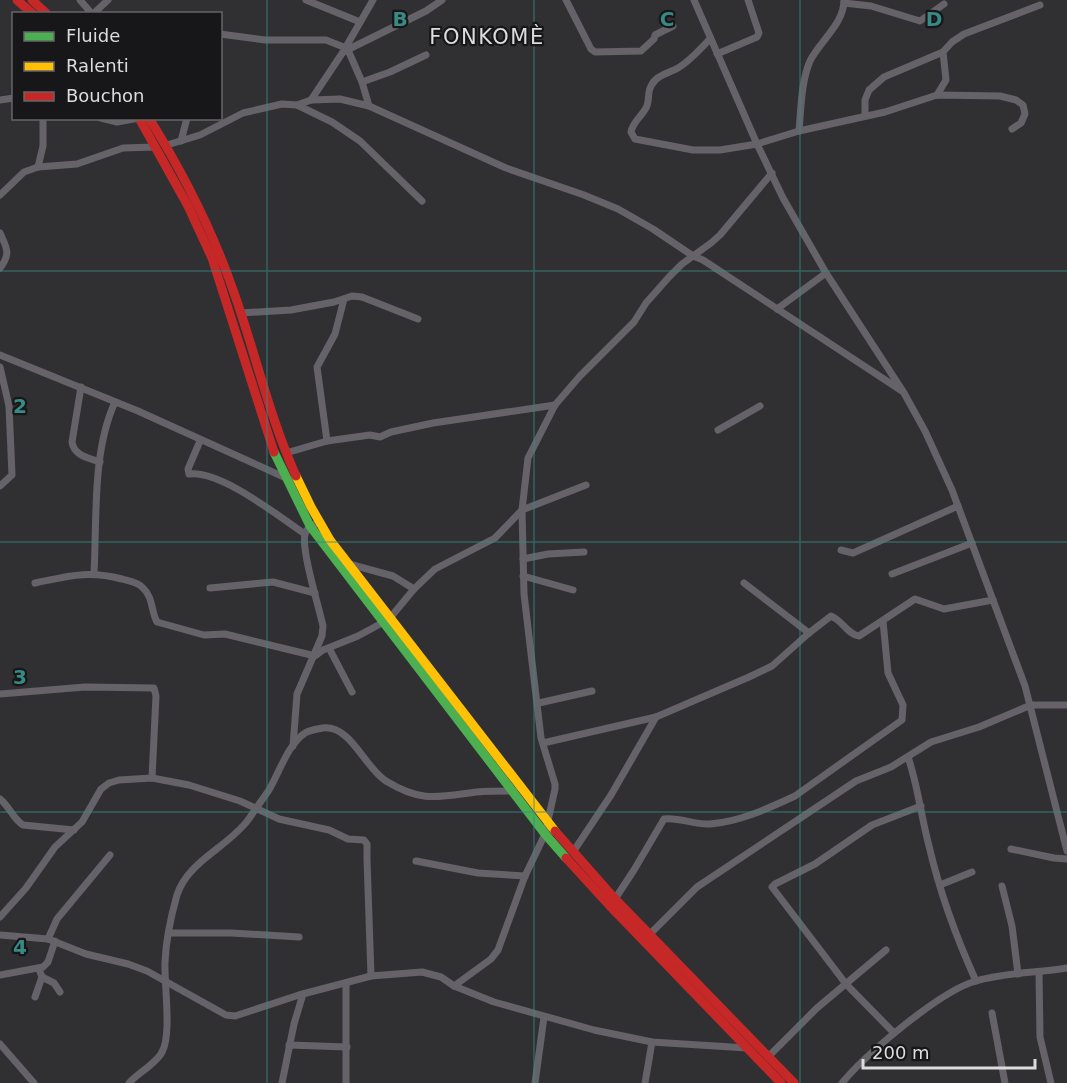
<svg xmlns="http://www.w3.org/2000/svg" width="1067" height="1083" viewBox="0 0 1067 1083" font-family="'DejaVu Sans',sans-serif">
  <rect width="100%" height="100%" fill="#303033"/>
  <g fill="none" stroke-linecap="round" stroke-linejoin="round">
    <!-- street -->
    <g stroke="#666269" stroke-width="7">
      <polyline points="80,0 92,14"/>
      <polyline points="306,0 360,22"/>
      <polyline points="566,0 591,49 595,52 641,51 654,39 655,35 673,26"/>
      <polyline points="694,0 757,144 783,198 826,273 904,393 925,431 952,490 1025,686 1067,851"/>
      <polyline points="844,3 871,6 920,21 944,4"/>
      <polyline points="93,14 108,0"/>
      <polyline points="220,34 265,40 326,40 346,48"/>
      <path d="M710 39C700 49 690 61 678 68 669 73 656 75 651 86 647 93 650 101 646 108 641 117 633 122 631 132L635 139 693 150H720L757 144 799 131 885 112 937 95 1000 96 1016 100 1023 105 1025 114 1021 123 1012 129"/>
      <polyline points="348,50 362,82 369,106"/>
      <polyline points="345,51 426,11 442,0"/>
      <polyline points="717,54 757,37 759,33 748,0"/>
      <polyline points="362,82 390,72 426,55"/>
      <polyline points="937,95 946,80 943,52"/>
      <polyline points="0,100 14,98"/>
      <polyline points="311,100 343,52 373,0"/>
      <polyline points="297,105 332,122 360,141 422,201"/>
      <polyline points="865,116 865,100 869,90 884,77 943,52 952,42 964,34 1040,5"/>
      <polyline points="101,118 117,122 139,118"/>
      <path d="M799 131C801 109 801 82 810 61 820 41 844 24 844 0"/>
      <polyline points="181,141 187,118"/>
      <polyline points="167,145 200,135 243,113 282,104 297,105 311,100 340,99 369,106 506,168 584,195 618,209 653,229 693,256 703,260 902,391"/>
      <polyline points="38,167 43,146 43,118"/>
      <polyline points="0,195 24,172 38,167 77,164 123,148 155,147"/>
      <path d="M0 233C7 248 11 254 0 268"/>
      <polyline points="777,309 826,273"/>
      <polyline points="241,313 291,310 334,302 352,296 362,297 418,319"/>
      <polyline points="0,355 138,411 286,478"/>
      <polyline points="0,367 9,406 12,475 0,486"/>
      <path d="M81 387 72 442C74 456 89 458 100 462"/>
      <polyline points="718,430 760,406"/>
      <path d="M200 441 188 469 189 474C221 470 278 516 305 534"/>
      <polyline points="327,441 317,367 335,334 344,299"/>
      <polyline points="286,453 327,441 370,435 380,437 391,432 433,423 555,405"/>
      <polyline points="841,550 853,553 958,506"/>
      <polyline points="523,559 548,554 584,552"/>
      <polyline points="349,564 393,576 414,589"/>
      <path d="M94 573C97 519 92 452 115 402"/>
      <polyline points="892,574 972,543"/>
      <polyline points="523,576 573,590"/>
      <path d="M35 583C69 576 87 570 122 579 129 581 138 582 143 588 153 597 151 611 157 622L204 635 225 634 315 656 323 650 358 636 382 623"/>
      <polyline points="744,583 809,633"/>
      <polyline points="210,588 273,582 315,593"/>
      <polyline points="390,618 414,589 435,569 495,538 522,510 586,485"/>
      <polyline points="329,648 352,692"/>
      <polyline points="0,694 85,687 154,688 156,696 152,778"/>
      <polyline points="539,703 592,691"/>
      <path d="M543 743 656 717 749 677 772 666 809 633 831 616C842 620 847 634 859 636L915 599 944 609 993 600"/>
      <path d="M293 746 297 694 322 636 323 626C319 607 301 550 305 534 307 527 313 525 319 522"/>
      <path d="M908 757C918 786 921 816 929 846 940 893 956 937 976 981"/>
      <path d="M0 799C10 807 13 819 23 825L74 830"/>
      <polyline points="1011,849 1054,858 1067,859"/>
      <polyline points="573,852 611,795 656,717"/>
      <polyline points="416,861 478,873 525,876"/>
      <polyline points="940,885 972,872"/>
      <polyline points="1002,886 1012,926 1018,974"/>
      <path d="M615 899 634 870 664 819C680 817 694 825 710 824 739 822 769 808 795 796L902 720 903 705 888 673 883 621"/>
      <polyline points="0,917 26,888 55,847 82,822 101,789 109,783 119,780 152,778 189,785 240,801 279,819 329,830 348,839 364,840 367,844 367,859 371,976"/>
      <polyline points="169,933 232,933 299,937"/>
      <polyline points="650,934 697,887 856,781 891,767 931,742 979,727 1031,705 1067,705"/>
      <polyline points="0,935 48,939 86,954 128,964 147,971 226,1015 235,1016 299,995 371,976 422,972 441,977 454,986 494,1002 594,1030 652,1042 747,1048"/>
      <polyline points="48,939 57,919 110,855"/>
      <polyline points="1039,972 1040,1037 1051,1083"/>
      <polyline points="0,975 43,967 48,962 55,941"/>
      <polyline points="42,977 54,983 60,992"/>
      <polyline points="454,986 491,959 498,950 525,876 545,834 555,789 555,784 541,738 524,594 522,510 528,458 555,405 580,376 634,322 646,303 669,277 682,264 711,243 720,235 772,173"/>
      <polyline points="35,997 42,977 39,969"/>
      <polyline points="992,1013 1005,1083"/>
      <polyline points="894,1033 846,984 772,887 775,884 815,864 872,825 921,806"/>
      <polyline points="0,1044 34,1083"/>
      <polyline points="289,1045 347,1047"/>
      <polyline points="768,1057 817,1008 886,950"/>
      <path d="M129 1083C138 1073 157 1063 162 1052 172 1035 164 984 165 962 166 940 171 916 177 895 188 861 228 847 248 820 255 810 262 800 269 790 279 773 288 744 305 733 310 730 318 729 323 728 351 725 364 767 386 781 422 803 438 797 477 792 489 791 502 791 514 791"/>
      <polyline points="282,1083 294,1024 303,994"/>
      <polyline points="346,1083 346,983"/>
      <polyline points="535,1083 544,1017"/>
      <polyline points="645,1083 652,1042"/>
      <path d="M842 1083C866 1054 940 991 976 981 1005 972 1037 973 1067 968"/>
    </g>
    <!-- fast -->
    <polyline stroke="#4caf50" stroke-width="9" points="274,452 310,526 545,834 566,858"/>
    <!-- slow -->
    <polyline stroke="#ffc107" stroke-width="9" points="296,476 311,507 330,540 555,831"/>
    <!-- jam -->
    <g stroke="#c62828" stroke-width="9">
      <polyline points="17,0 33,14"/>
      <polyline points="32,0 47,14"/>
      <polyline points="139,118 188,206 212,258 274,452"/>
      <path d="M149 118C183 173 212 229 233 290 255 351 269 416 296 476"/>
      <polyline points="555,831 615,899 794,1083"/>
      <polyline points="566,858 610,906 781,1083"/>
    </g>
  </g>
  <!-- grid -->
  <path fill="none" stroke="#388a85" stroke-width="1.5" stroke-opacity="0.55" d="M267 0V1083M534 0V1083M800 0V1083M0 271H1067M0 542H1067M0 812H1067"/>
  <g text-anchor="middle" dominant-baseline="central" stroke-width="4.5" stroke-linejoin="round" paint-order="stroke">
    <!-- quarter labels -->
    <g font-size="21" letter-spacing="1.5" fill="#dcdcdf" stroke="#171719">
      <text x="487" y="37">FONKOMÈ</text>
    </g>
  </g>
  <g font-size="20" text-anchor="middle" font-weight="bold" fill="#388a85" stroke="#171719" stroke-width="4.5" stroke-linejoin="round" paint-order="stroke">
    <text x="400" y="26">B</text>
    <text x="667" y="26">C</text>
    <text x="934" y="26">D</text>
    <text x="20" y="413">2</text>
    <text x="20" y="684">3</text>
    <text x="20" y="954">4</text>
  </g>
  <!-- legend -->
  <rect x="12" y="12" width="210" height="108" fill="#171719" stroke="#666668" stroke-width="1.5"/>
  <rect x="24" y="32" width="30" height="9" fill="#4caf50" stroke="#666668" stroke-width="1.5"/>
  <text x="66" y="42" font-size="18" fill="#dcdcdf">Fluide</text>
  <rect x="24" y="62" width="30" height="9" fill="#ffc107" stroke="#666668" stroke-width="1.5"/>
  <text x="66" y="72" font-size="18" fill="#dcdcdf">Ralenti</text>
  <rect x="24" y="92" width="30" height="9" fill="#c62828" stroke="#666668" stroke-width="1.5"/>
  <text x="66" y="102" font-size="18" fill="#dcdcdf">Bouchon</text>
  <!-- scale -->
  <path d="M863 1059v9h172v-9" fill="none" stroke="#dcdcdf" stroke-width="3"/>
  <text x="872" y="1059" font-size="18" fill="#dcdcdf" stroke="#171719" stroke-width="4.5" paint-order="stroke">200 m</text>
</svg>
